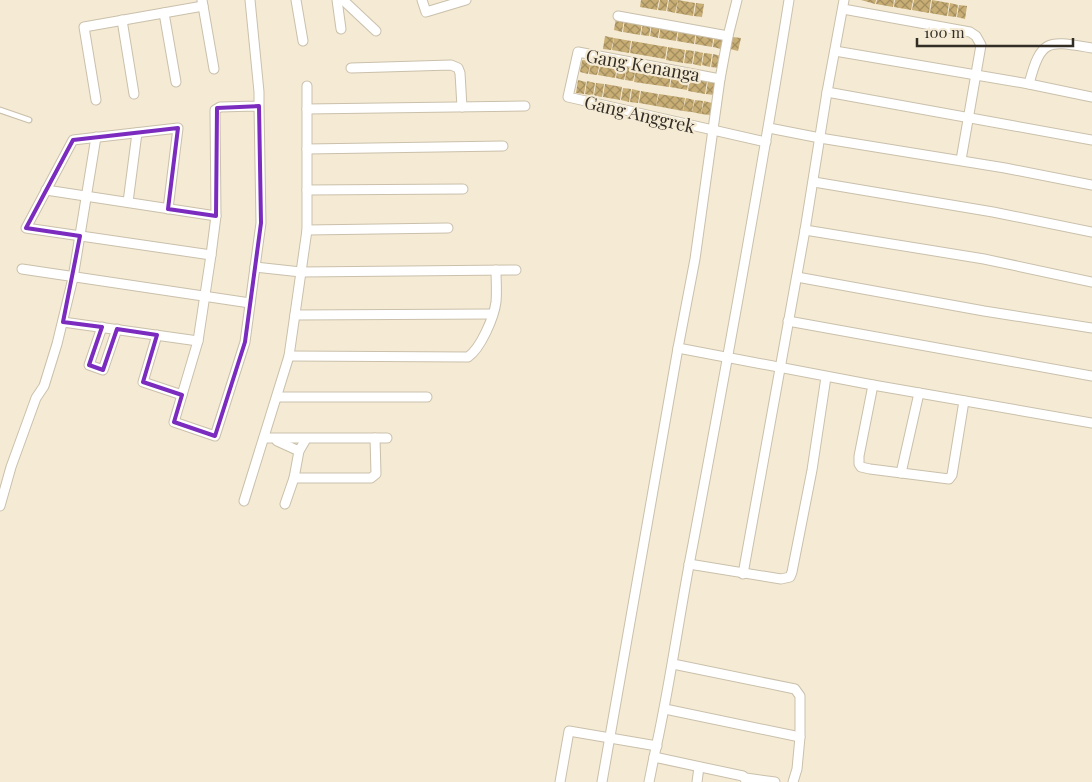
<svg xmlns="http://www.w3.org/2000/svg" width="1092" height="782" viewBox="0 0 1092 782" font-family="'Playfair Display',serif">
  <defs>
    <pattern id="building-cross-hatch" width="8" height="8" patternUnits="userSpaceOnUse" patternTransform="scale(1.25)"><rect width="8" height="8" fill="#c8ae75"/><path d="M0 0l8 8M0 8l8-8" fill="none" stroke="#a38e60"/></pattern>
  </defs>
  <rect width="100%" height="100%" fill="#f5ead4"/>
  <!-- building -->
  <g fill="url(#building-cross-hatch)">
    <polygon points="641,0 659,0 657,10 640,7"/>
    <polygon points="660,0 668,0 666,11 658,10"/>
    <polygon points="669,0 678,0 675,13 667,11"/>
    <polygon points="678,0 695,3 693,16 676,13"/>
    <polygon points="861,0 876,0 875,4"/>
    <polygon points="877,0 894,0 893,7 876,4"/>
    <polygon points="895,0 913,0 911,10 894,7"/>
    <polygon points="914,0 931,0 929,13 912,10"/>
    <polygon points="932,0 949,3 947,16 930,13"/>
    <polygon points="696,3 704,4 702,17 694,16"/>
    <polygon points="950,3 958,5 956,17 948,16"/>
    <polygon points="959,5 967,6 965,19 957,17"/>
    <polygon points="616,18 624,19 622,32 614,30"/>
    <polygon points="625,19 642,22 640,35 623,32"/>
    <polygon points="643,22 651,24 649,36 641,35"/>
    <polygon points="652,24 660,25 658,38 650,36"/>
    <polygon points="661,25 678,28 676,41 659,38"/>
    <polygon points="679,28 696,31 694,44 677,41"/>
    <polygon points="697,31 714,34 712,47 695,44"/>
    <polygon points="715,34 723,36 721,49 713,47"/>
    <polygon points="605,36 614,38 611,50 603,49"/>
    <polygon points="732,37 741,38 738,51 730,49"/>
    <polygon points="614,38 631,41 629,53 612,50"/>
    <polygon points="632,41 667,47 665,59 630,53"/>
    <polygon points="668,47 685,50 683,63 666,60"/>
    <polygon points="686,50 694,51 692,64 684,63"/>
    <polygon points="695,51 703,53 701,66 693,64"/>
    <polygon points="704,53 712,54 710,67 702,65"/>
    <polygon points="713,54 721,56 719,68 711,67"/>
    <polygon points="582,60 591,61 588,74 580,72"/>
    <polygon points="591,61 600,63 597,75 589,74"/>
    <polygon points="601,63 617,66 615,78 598,75"/>
    <polygon points="618,66 627,67 624,80 616,78"/>
    <polygon points="627,67 636,69 633,81 625,80"/>
    <polygon points="636,69 671,75 669,87 634,82"/>
    <polygon points="672,75 689,78 687,90 670,87"/>
    <polygon points="690,78 707,81 705,94 688,91"/>
    <polygon points="578,80 586,82 584,94 576,93"/>
    <polygon points="587,81 595,83 593,96 585,94"/>
    <polygon points="708,81 716,82 714,95 706,94"/>
    <polygon points="596,83 604,84 602,97 594,96"/>
    <polygon points="605,84 622,87 620,100 603,97"/>
    <polygon points="623,88 631,89 629,102 621,100"/>
    <polygon points="632,89 640,91 638,103 630,102"/>
    <polygon points="641,91 658,94 656,106 639,103"/>
    <polygon points="659,94 685,98 683,111 656,106"/>
    <polygon points="686,98 694,100 692,112 683,111"/>
    <polygon points="695,100 703,101 701,114 692,112"/>
    <polygon points="704,101 712,103 710,115 701,114"/>
  </g>
  <g fill="none" stroke-linecap="round" stroke-linejoin="round">
    <defs>
      <polyline id="service" points="0,110 29,120"/>
      <g id="minor">
        <polyline points="202,0 214,69"/>
        <polyline points="250,0 259,92 259,106 261,223 255,267 245,342 215,436 174,422 198,341 211,255 216,216 215,110 220,107 259,106"/>
        <polyline points="296,0 303,41"/>
        <polyline points="337,0 341,29"/>
        <polyline points="343,0 376,31"/>
        <polyline points="422,0 426,12 466,0"/>
        <polyline points="843,9 970,32 976,36 981,45 961,160"/>
        <polyline points="164,13 176,82"/>
        <polyline points="618,16 728,36"/>
        <polyline points="122,20 134,94"/>
        <polyline points="835,51 1029,84 1092,97"/>
        <polyline points="351,68 451,65 458,68 460,73 462,107"/>
        <polyline points="720,79 578,52 568,97 766,142"/>
        <path d="M1029 84C1041 37 1049 41 1092 48"/>
        <polyline points="827,92 1092,140"/>
        <polyline points="96,100 84,27 203,6"/>
        <polyline points="307,109 525,106"/>
        <polyline points="769,128 820,138 1005,168 1092,185"/>
        <polyline points="307,149 503,146"/>
        <polyline points="814,182 993,212 1092,232"/>
        <polyline points="46,190 216,216"/>
        <polyline points="307,190 463,189"/>
        <polyline points="128,202 137,133"/>
        <polyline points="168,209 178,128 73,140 26,228 211,255"/>
        <polyline points="307,230 448,228"/>
        <polyline points="805,230 984,259 1092,282"/>
        <polyline points="255,267 301,272 516,270"/>
        <polyline points="22,269 250,303"/>
        <polyline points="797,277 984,311 1092,328"/>
        <polyline points="295,315 492,314"/>
        <polyline points="788,321 1092,376"/>
        <polyline points="63,322 198,341"/>
        <polyline points="102,327 89,365 103,370 117,329"/>
        <polyline points="157,335 143,382 182,395"/>
        <polyline points="678,348 873,385 1092,423"/>
        <path d="M289 356 468 357C481 348 494 317 496 302 497 291 496 280 496 270"/>
        <polyline points="873,385 859,456 859,464 861,467 870,469 949,479 952,475 964,401"/>
        <polyline points="277,397 427,397"/>
        <polyline points="264,438 387,438"/>
        <polyline points="277,441 299,451"/>
        <polyline points="901,473 919,393"/>
        <polyline points="294,478 371,478 376,474 375,438"/>
        <polyline points="244,501 289,356 307,230 307,86"/>
        <polyline points="285,504 294,478 299,451 306,439"/>
        <polyline points="0,506 11,467 36,398 44,386 57,344 73,278 96,137"/>
        <polyline points="689,564 781,579 790,577 792,572 812,470 826,377"/>
        <polyline points="743,574 805,230 827,92 844,0"/>
        <polyline points="673,664 795,689 800,696 800,737 797,769 793,782"/>
        <polyline points="665,709 800,737"/>
        <polyline points="746,778 775,782"/>
        <polyline points="560,782 569,731 657,746"/>
        <polyline points="602,782 678,348 695,259 720,79 728,36 737,0"/>
        <polyline points="649,782 654,757"/>
        <polyline points="697,782 699,767"/>
        <path d="M747 782 743 776 654 757C670 687 679 615 693 544 727 363 760 182 789 0"/>
      </g>
    </defs>
    <!-- service casing -->
    <use href="#service" stroke="#cac0ab" stroke-width="7"/>
    <!-- minor casing -->
    <use href="#minor" stroke="#cac0ab" stroke-width="11"/>
    <!-- service -->
    <use href="#service" stroke="#fff" stroke-width="4.5"/>
    <!-- minor -->
    <use href="#minor" stroke="#fff" stroke-width="9"/>
  </g>
  <!-- marked area -->
  <path fill="none" stroke="#7b2cbf" stroke-width="4" stroke-linejoin="round" d="M259 106 261 223 245 342 215 436 174 422 182 395 143 382 157 335 117 329 103 370 89 365 102 327 63 322 80 236 26 228 73 140 178 128 168 209 216 216 217 108Z"/>
  <g text-anchor="middle" dominant-baseline="central" stroke-width="4.5" stroke-linejoin="round" paint-order="stroke">
    <!-- street labels -->
    <g font-size="18" fill="#322e26" stroke="#f5ead4">
      <text transform="translate(643 65) rotate(10)">Gang Kenanga</text>
      <text transform="translate(640 114) rotate(13)">Gang Anggrek</text>
    </g>
  </g>
  <!-- scale -->
  <path d="M917 38v8h156v-8" fill="none" stroke="#322e26" stroke-width="2.5"/>
  <text x="924" y="38" font-size="15" fill="#322e26" stroke="#f5ead4" stroke-width="4" paint-order="stroke">100 m</text>
</svg>
